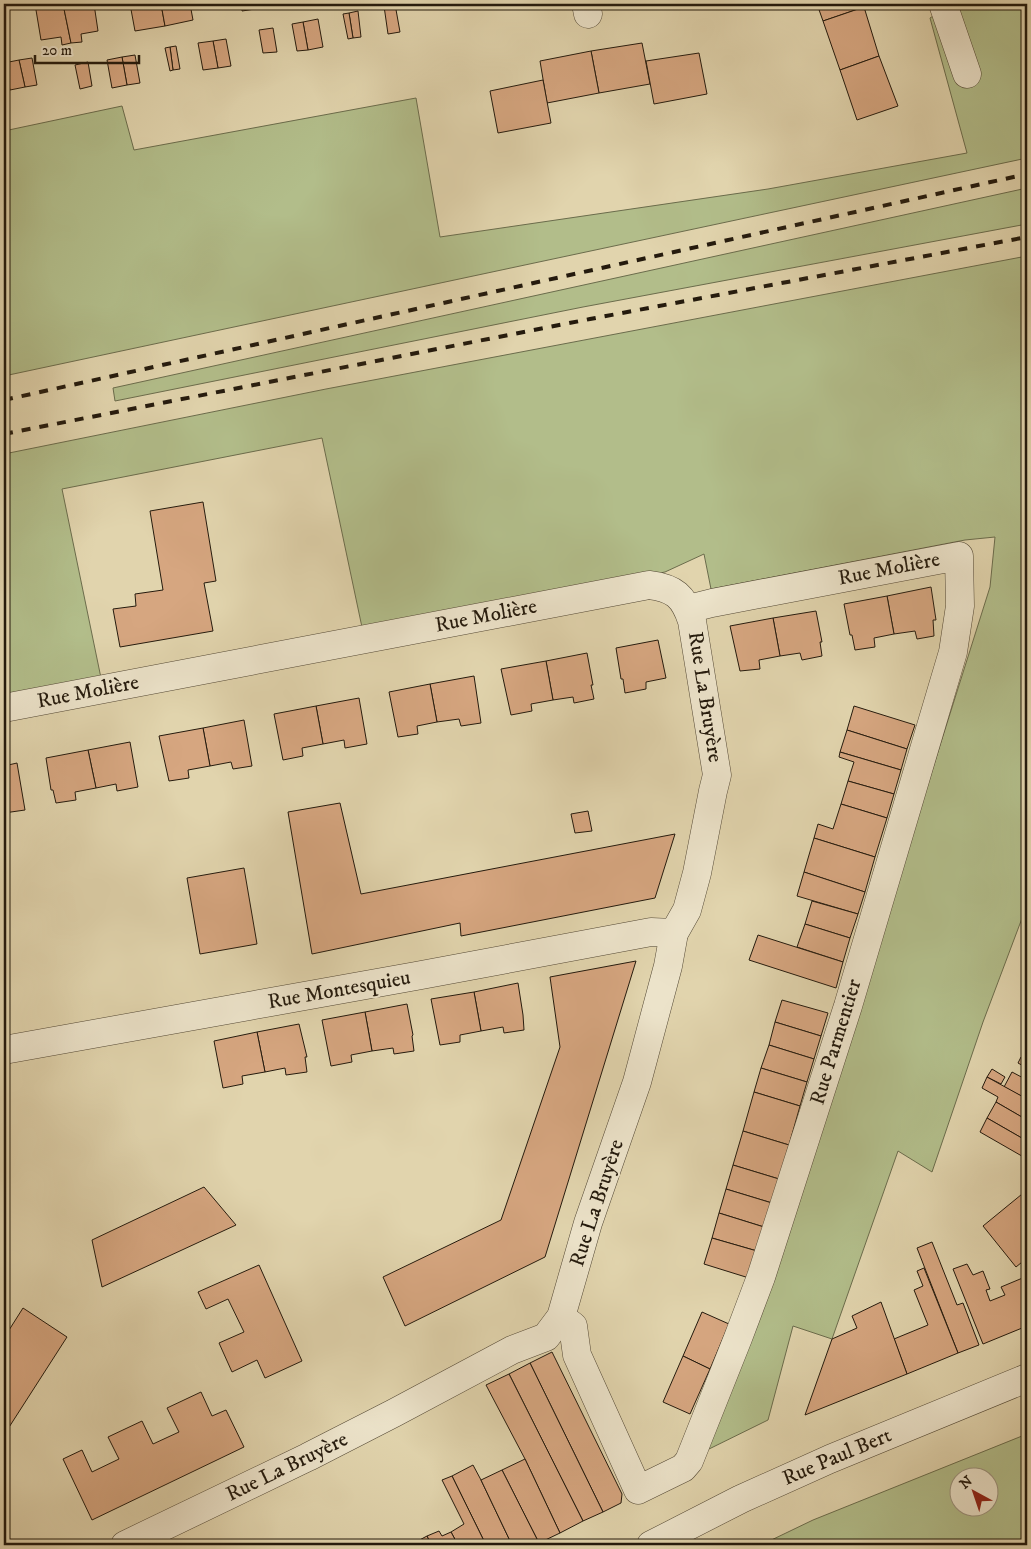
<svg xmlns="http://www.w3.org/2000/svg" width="1031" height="1549" viewBox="0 0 1031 1549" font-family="'IM FELL DW Pica',serif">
  <rect width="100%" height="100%" fill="#e1d4ad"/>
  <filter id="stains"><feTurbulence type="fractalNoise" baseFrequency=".004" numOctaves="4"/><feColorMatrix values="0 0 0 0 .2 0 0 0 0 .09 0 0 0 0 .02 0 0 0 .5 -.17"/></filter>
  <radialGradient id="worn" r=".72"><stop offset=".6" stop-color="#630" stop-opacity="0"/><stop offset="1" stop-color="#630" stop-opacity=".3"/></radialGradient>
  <!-- green -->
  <g fill="#b2bd8a" stroke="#6b6c4c" fill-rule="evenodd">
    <polygon points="951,4 1027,4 1027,158 4,376 4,131 122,106 134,150 416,98 440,237 768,189 967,153 930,18"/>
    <polygon points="1027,188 1027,224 583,307 115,401 113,388"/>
    <polygon points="1027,256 1027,905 983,1022 932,1172 898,1151 832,1339 793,1326 768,1420 707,1450 773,1275 990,587 995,537 965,540 711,589 704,554 665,572 363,632 322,438 62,489 101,678 4,696 4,454 326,389"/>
    <path d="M1027 1434V1545H761L813 1520ZM958 1476H988V1506H958Z"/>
  </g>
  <!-- building -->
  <g fill="#d6a680" stroke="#241a0d">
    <polygon points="35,4 63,4 71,43 62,45 61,37 41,40"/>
    <polygon points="63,4 94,4 98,31 81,34 82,42 71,43"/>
    <polygon points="130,4 161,4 165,26 135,31"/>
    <polygon points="161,4 190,4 193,20 165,26"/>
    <polygon points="224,4 254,4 255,9 242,11 242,4 224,6"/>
    <polygon points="395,4 400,32 388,34 384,6"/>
    <polygon points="817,4 862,4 864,7 823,21"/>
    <polygon points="864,7 879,56 840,70 823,21"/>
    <polygon points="358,11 361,37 353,38 349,13"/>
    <polygon points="349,13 353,38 348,39 343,14"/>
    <polygon points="318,19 323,47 308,50 303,22"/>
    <polygon points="303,22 308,50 297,51 292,24"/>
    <polygon points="273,28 277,52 263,53 259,30"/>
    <polygon points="226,39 231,66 218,68 213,41"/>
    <polygon points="213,41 218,68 203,70 198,43"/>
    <polygon points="642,43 650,84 599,93 591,51"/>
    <polygon points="176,46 180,69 173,70 170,47"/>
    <polygon points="170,47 173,70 170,71 165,48"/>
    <polygon points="591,51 599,93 547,103 540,61"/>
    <polygon points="699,53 707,94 654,104 646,61"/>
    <polygon points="135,55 140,83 127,85 122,57"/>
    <polygon points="879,56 898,106 857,120 840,70"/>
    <polygon points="122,57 127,85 112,88 107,60"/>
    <polygon points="32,58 37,85 25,87 19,60"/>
    <polygon points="19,60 25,87 10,90 4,63"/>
    <polygon points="88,62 92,86 80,89 75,65"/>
    <polygon points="543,80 551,123 498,133 490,91"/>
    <polygon points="203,502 216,581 204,583 213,631 120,647 113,609 136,606 135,594 163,590 150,511"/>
    <polygon points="931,587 936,620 933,620 934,636 917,639 915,631 894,634 887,596"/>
    <polygon points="887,596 894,634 874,638 875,647 855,650 852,635 850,635 844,604"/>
    <polygon points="816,611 822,642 820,642 822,656 802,660 800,653 780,656 773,618"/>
    <polygon points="773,618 780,656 759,660 760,669 740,671 730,626"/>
    <polygon points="658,640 666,678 646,682 646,689 625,693 623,679 621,679 616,648"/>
    <polygon points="587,653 593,685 591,685 594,699 574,703 573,697 553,700 546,661"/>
    <polygon points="546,661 553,700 531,704 532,711 511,715 501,669"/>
    <polygon points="474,676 481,723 461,726 459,719 437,722 430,684"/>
    <polygon points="430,684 437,722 417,726 418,734 398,737 389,692"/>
    <polygon points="359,698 367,744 345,748 344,740 323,744 316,706"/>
    <polygon points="316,706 323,744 302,748 303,756 283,760 274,714"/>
    <polygon points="854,706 915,725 907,749 847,730"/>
    <polygon points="244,720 252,766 233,769 231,762 210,766 203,728"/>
    <polygon points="203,728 210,766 188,770 189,778 169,781 159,736"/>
    <polygon points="847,730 907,749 901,770 840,752"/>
    <polygon points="130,742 138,787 117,791 116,784 96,788 88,750"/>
    <polygon points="88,750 96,788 75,792 76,800 56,803 53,790 51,790 46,758"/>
    <polygon points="840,752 901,770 894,794 848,781 854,762 839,757"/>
    <polygon points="17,763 25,810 4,813 4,766"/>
    <polygon points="848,781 894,794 887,818 841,804"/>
    <polygon points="340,803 361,894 675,834 655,898 461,936 460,923 312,954 288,812"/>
    <polygon points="841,804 887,818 875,857 814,838 818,824 833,829"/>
    <polygon points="588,811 592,831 575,833 571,814"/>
    <polygon points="814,838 875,857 865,892 804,872"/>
    <polygon points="244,868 257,944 200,954 187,878"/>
    <polygon points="804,872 865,892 858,914 797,896"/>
    <polygon points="812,901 858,914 850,938 805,924"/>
    <polygon points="805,924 850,938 843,962 797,947"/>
    <polygon points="758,935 843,962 836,988 749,960"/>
    <polygon points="636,961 545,1257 405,1326 383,1277 501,1220 560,1047 550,977"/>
    <polygon points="518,983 523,1015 524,1030 504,1033 503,1027 481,1031 474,992"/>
    <polygon points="474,992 481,1031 460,1035 460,1042 440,1045 431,999"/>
    <polygon points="782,1000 828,1013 821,1036 775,1022"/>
    <polygon points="407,1004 413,1035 412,1036 414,1051 394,1054 393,1048 372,1051 365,1012"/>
    <polygon points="365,1012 372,1051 351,1055 352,1062 331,1066 322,1020"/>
    <polygon points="775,1022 821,1036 814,1059 769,1045"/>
    <polygon points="299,1024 307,1057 305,1057 307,1072 286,1075 285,1068 265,1072 257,1032"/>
    <polygon points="257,1032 265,1072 242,1076 243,1084 223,1088 214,1041"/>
    <polygon points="769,1045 814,1059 807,1082 761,1068"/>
    <polygon points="1021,1057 1027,1060 1027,1068 1018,1063"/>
    <polygon points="761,1068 807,1082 800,1106 754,1092"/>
    <polygon points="992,1069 1005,1077 1001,1084 987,1077"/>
    <polygon points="1012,1072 1027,1080 1027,1099 1004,1087"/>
    <polygon points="987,1077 1027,1099 1027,1120 996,1102 998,1097 982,1088"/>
    <polygon points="754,1092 800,1106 789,1145 743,1131"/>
    <polygon points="996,1102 1027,1120 1027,1141 987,1118"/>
    <polygon points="987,1118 1027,1141 1027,1159 980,1132"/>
    <polygon points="743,1131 789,1145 779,1179 733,1165"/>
    <polygon points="733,1165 779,1179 772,1203 726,1189"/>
    <polygon points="204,1187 236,1225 102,1287 92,1240"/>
    <polygon points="726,1189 772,1203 764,1227 719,1213"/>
    <polygon points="1027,1190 1027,1242 1022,1246 1027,1252 1027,1258 1016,1267 983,1226"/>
    <polygon points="719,1213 764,1227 757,1251 712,1238"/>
    <polygon points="712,1238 757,1251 749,1278 704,1264"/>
    <polygon points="932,1242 957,1305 963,1303 979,1345 958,1353 917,1248"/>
    <polygon points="967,1264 973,1275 983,1271 990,1289 986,1290 990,1301 1005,1295 1001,1287 1025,1277 1027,1280 1027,1326 983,1344 953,1269"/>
    <polygon points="259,1265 302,1361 265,1378 257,1360 232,1372 219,1343 244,1332 228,1299 206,1309 198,1292"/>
    <polygon points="924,1268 958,1353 907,1374 894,1339 928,1325 914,1290 923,1286 917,1271"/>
    <polygon points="881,1302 907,1374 805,1415 832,1339 857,1328 852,1316"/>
    <polygon points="23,1308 67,1337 4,1435 4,1338"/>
    <polygon points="702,1312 729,1324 710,1369 683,1356"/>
    <polygon points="552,1352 622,1494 621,1503 603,1512 530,1363"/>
    <polygon points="683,1356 710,1369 690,1414 663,1402"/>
    <polygon points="530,1363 603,1512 583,1521 509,1374"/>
    <polygon points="509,1374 583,1521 560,1533 525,1459 486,1385"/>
    <polygon points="201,1392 212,1416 226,1410 244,1447 92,1520 63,1459 82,1450 92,1472 119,1459 108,1437 142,1421 153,1444 179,1432 167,1408"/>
    <polygon points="525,1459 560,1533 539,1543 502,1470"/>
    <polygon points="473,1465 481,1480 512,1545 486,1545 452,1476"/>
    <polygon points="502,1470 539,1543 535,1545 512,1545 481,1480"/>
    <polygon points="452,1476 486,1545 458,1545 451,1532 464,1524 442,1480"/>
    <polygon points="4,1528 13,1545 4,1545"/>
    <polygon points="439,1531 442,1536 451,1532 458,1545 431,1545 427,1536"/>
    <polygon points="427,1536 431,1545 415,1545 414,1543"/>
  </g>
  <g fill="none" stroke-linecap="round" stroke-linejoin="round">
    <defs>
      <g id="minor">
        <polyline points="586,4 588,14"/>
        <polyline points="943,4 967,74"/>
        <path d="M4 708 649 585C674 588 684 596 692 621L717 775 713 791 697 873 687 910 674 933 668 966 637 1082 588 1223 561 1317 546 1337 512 1350 394 1413 308 1457 125 1545"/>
        <polyline points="4,1050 416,976 651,932 674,933"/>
        <polyline points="561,1317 573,1326 577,1355 638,1490 683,1468 689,1461 738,1338 761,1277 848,1006 953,652 960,606 959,556 712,603 688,609"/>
        <polyline points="651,1545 741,1499 830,1459 1027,1378"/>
      </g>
    </defs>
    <!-- minor casing -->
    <use href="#minor" stroke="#534835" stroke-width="29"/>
    <!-- minor -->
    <use href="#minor" stroke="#ece3ca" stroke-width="28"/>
    <!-- rail -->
    <g stroke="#241a0d" stroke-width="4" stroke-dasharray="9 9" stroke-linecap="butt">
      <polyline points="4,400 1027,174"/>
      <polyline points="4,434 590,319 1027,237"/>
    </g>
  </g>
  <g text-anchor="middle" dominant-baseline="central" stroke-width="4" stroke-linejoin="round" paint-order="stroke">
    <!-- street labels -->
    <g font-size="21" fill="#241a0d" stroke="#ece3ca">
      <text transform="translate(889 569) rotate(-11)">Rue Molière</text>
      <text transform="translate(486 616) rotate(-11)">Rue Molière</text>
      <text transform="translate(88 692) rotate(-11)">Rue Molière</text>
      <text transform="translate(705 697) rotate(81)">Rue La Bruyère</text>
      <text transform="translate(339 990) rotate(-10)">Rue Montesquieu</text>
      <text transform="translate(836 1042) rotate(-73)">Rue Parmentier</text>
      <text transform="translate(597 1203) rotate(-72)">Rue La Bruyère</text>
      <text transform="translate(837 1457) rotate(-23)">Rue Paul Bert</text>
      <text transform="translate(287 1467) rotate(-26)">Rue La Bruyère</text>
    </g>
  </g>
  <!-- margin -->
  <rect width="1031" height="1549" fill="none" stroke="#e1d4ad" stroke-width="20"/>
  <rect x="5" y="5" width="1021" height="1539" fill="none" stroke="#241a0d" stroke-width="2.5"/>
  <rect x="10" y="10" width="1011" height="1529" fill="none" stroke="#241a0d"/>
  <!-- north arrow -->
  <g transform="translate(974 1492) rotate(320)"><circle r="24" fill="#ece3ca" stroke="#9c937e"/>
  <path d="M0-4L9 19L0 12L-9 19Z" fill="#8f2418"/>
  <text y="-8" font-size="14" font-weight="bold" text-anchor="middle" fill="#241a0d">N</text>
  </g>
  <!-- scale -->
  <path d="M35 55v8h104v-8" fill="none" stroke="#241a0d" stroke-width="2.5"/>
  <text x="42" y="55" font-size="15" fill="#241a0d" stroke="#ece3ca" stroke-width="4" paint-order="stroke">20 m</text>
  <rect width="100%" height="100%" filter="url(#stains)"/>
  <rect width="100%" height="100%" fill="url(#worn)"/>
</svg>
